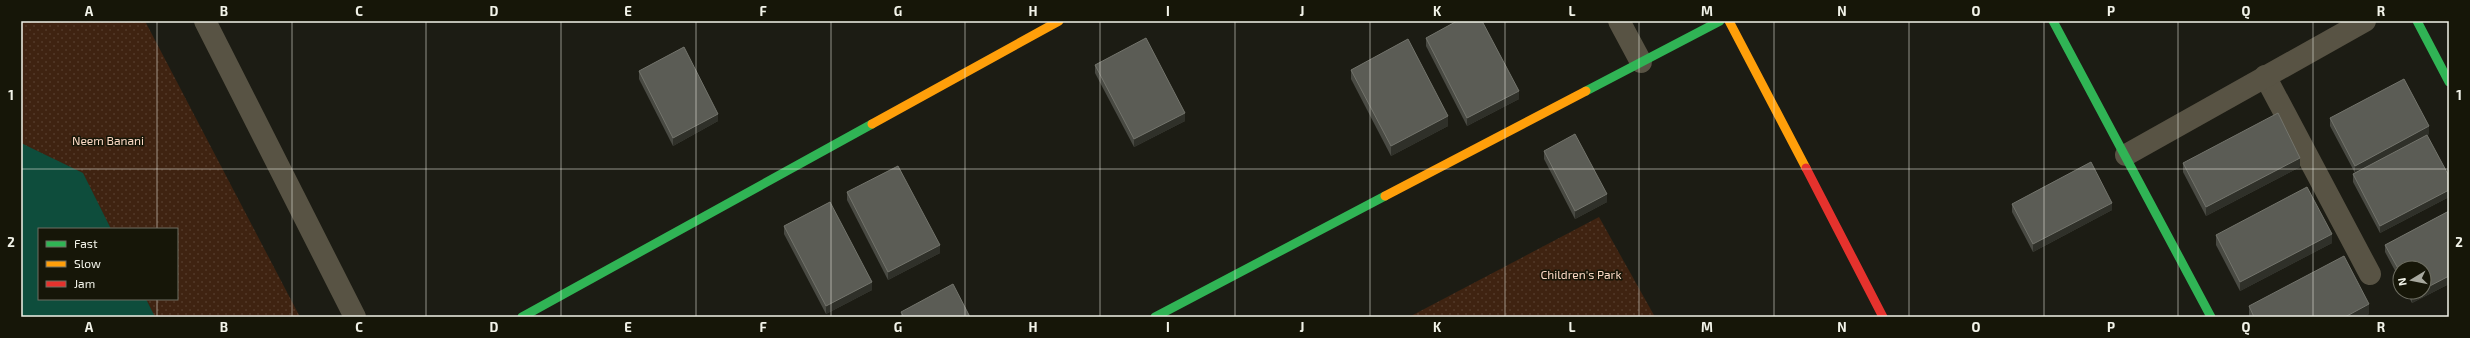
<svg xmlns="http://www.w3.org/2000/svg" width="2470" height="338" viewBox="0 0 2470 338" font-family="'Exo 2',sans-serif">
  <defs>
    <pattern id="grass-dots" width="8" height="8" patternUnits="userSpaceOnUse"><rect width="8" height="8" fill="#3f2311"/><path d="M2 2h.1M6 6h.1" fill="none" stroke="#523928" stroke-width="1.8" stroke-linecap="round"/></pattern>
  </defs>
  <rect width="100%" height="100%" fill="#1c1c14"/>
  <!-- grass -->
  <g fill="url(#grass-dots)" fill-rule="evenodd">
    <path d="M21 21H145L300 317H21ZM39 229H177V299H39Z"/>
    <polygon points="1599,217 1655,317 1409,317"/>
  </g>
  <!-- water -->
  <polygon fill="#0e4d3c" points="21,143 83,173 111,229 39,229 39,299 146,299 155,317 21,317"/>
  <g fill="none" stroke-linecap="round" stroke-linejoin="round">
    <!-- street -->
    <g stroke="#585344" stroke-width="22">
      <polyline points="205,21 355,317"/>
      <polyline points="1619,21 1641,62"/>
      <polyline points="2265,76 2370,274"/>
      <polyline points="2126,155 2365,21"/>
    </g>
    <!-- fast -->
    <g stroke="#30b455" stroke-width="9">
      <polyline points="2053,21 2211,317"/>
      <polyline points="2417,21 2449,82"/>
      <polyline points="1586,91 1720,21"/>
      <polyline points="522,317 872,124"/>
      <polyline points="1155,317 1385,196"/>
    </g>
    <!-- slow -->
    <g stroke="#ff9f0a" stroke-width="9">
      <polyline points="1729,21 1806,168"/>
      <polyline points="872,124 1059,21"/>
      <polyline points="1385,196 1586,91"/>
    </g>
    <!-- jam -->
    <polyline stroke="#e5322d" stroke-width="9" points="1806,168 1883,317"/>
  </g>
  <!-- wall -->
  <g fill="#494a43">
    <polygon points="1426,38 1519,99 1467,126 1426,46"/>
    <polygon points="1095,65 1185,121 1134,147 1095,73"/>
    <polygon points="1351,70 1448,126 1391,156 1351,79"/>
    <polygon points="639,71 718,121 673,146 639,79"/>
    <polygon points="2330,118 2429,134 2388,156 2449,176 2449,197 2380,233 2353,182 2353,174 2355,173 2330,126"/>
    <polygon points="1544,151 1607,202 1575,219 1544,159"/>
    <polygon points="2183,163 2300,167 2206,216 2183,172"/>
    <polygon points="847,192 940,253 888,280 847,200"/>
    <polygon points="2012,204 2112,210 2033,252 2012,212"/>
    <polygon points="2449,211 2449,284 2412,303 2406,292 2424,292 2424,268 2400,268 2400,280 2385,252 2385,245"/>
    <polygon points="784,226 872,290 826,314 784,234"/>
    <polygon points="2216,235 2332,243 2240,291 2216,245"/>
    <polygon points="2249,306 2369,314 2363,317 2250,317 2249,315"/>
    <polygon points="901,312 970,317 901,317"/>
  </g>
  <!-- shaded-wall -->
  <g fill="#2f3029">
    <polygon points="1519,91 1519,99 1467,126 1467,118"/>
    <polygon points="1185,113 1185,121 1134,147 1134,139"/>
    <polygon points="718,114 718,121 673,146 673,138"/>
    <polygon points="1448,116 1448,126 1391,156 1391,146"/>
    <polygon points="2429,126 2429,134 2355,174 2355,166"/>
    <polygon points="2300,158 2300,167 2206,216 2206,207"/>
    <polygon points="2449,190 2449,197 2380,233 2380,226"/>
    <polygon points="1607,194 1607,202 1575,219 1575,211"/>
    <polygon points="2112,203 2112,210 2033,252 2033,244"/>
    <polygon points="2332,234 2332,243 2240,291 2240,282"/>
    <polygon points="940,245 940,253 888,280 888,272"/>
    <polygon points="2449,276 2449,284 2412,303 2412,296 2419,292 2424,292 2424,289"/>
    <polygon points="872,282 872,290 826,314 826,306"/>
    <polygon points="2369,304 2369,314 2363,317 2345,317"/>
  </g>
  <!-- building -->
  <g fill="#5b5c55" stroke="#73746c">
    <polygon points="1457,21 1482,21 1519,91 1467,118 1426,38"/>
    <polygon points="1146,38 1185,113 1134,139 1095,65"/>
    <polygon points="1408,39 1448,116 1391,146 1351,70"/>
    <polygon points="684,47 718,114 673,138 639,71"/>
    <polygon points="2404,79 2429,126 2355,166 2330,118"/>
    <polygon points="2278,113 2300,158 2206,207 2183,163"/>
    <polygon points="1575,134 1607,194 1575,211 1544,151"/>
    <polygon points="2427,135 2449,176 2449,190 2380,226 2353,174"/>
    <polygon points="2091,162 2112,203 2033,244 2012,204"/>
    <polygon points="898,166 940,245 888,272 847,192"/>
    <polygon points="2307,187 2332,234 2240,282 2216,235"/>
    <polygon points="830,202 872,282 826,306 784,226"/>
    <polygon points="2449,211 2449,276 2424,289 2424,268 2400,268 2400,272 2385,245"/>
    <polygon points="2344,256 2369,304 2345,317 2254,317 2249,306"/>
    <polygon points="953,284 970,317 904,317 901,312"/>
    <polygon points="2410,292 2419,292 2412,296"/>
  </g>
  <!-- grid -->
  <path fill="none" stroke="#f2f3e9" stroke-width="1" stroke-opacity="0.55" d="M157 21V229M292 21V317M426 21V317M561 21V317M696 21V317M831 21V317M965 21V317M1100 21V317M1235 21V317M1370 21V317M1505 21V317M1639 21V317M1774 21V317M1909 21V317M2044 21V317M2178 21V317M2313 21V317M21 169H2449M157 299V317"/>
  <g text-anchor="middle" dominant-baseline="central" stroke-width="3" stroke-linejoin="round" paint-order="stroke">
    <!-- park labels -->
    <g font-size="12" fill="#fcd9c4" stroke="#161608">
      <text x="108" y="140">Neem Banani</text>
      <text x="1581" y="274">Children's Park</text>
    </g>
  </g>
  <!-- border -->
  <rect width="2470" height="338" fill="none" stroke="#161608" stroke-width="44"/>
  <!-- legend -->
  <rect x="38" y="228" width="140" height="72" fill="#161608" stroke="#6e6e62"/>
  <rect x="46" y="241" width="20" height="6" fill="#30b455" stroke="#6e6e62"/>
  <text x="74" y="248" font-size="12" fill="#f2f3e9">Fast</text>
  <rect x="46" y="261" width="20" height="6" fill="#ff9f0a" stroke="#6e6e62"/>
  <text x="74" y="268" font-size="12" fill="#f2f3e9">Slow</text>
  <rect x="46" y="281" width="20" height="6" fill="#e5322d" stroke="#6e6e62"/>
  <text x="74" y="288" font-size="12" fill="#f2f3e9">Jam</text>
  <!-- north arrow -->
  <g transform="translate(2412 280) rotate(260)"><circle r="19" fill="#161608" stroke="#6e6e62"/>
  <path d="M0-3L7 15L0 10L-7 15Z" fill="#a7a89e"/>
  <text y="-6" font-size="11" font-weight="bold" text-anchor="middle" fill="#f2f3e9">N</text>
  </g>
  <rect x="22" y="22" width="2426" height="294" fill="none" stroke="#f2f3e9" stroke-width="1.5"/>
  <g font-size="13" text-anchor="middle" font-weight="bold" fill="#f2f3e9">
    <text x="89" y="16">A</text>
    <text x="224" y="16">B</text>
    <text x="359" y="16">C</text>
    <text x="494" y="16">D</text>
    <text x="628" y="16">E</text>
    <text x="763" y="16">F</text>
    <text x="898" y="16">G</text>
    <text x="1033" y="16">H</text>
    <text x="1168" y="16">I</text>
    <text x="1302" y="16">J</text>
    <text x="1437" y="16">K</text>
    <text x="1572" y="16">L</text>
    <text x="1707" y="16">M</text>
    <text x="1842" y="16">N</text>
    <text x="1976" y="16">O</text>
    <text x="2111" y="16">P</text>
    <text x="2246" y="16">Q</text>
    <text x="2381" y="16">R</text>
    <text x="11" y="100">1</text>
    <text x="2459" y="100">1</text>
    <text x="11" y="247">2</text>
    <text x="2459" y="247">2</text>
    <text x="89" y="332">A</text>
    <text x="224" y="332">B</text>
    <text x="359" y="332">C</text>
    <text x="494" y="332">D</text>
    <text x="628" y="332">E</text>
    <text x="763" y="332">F</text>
    <text x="898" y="332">G</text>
    <text x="1033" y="332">H</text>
    <text x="1168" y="332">I</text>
    <text x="1302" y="332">J</text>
    <text x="1437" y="332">K</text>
    <text x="1572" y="332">L</text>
    <text x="1707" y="332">M</text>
    <text x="1842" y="332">N</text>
    <text x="1976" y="332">O</text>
    <text x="2111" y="332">P</text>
    <text x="2246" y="332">Q</text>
    <text x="2381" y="332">R</text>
  </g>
</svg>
